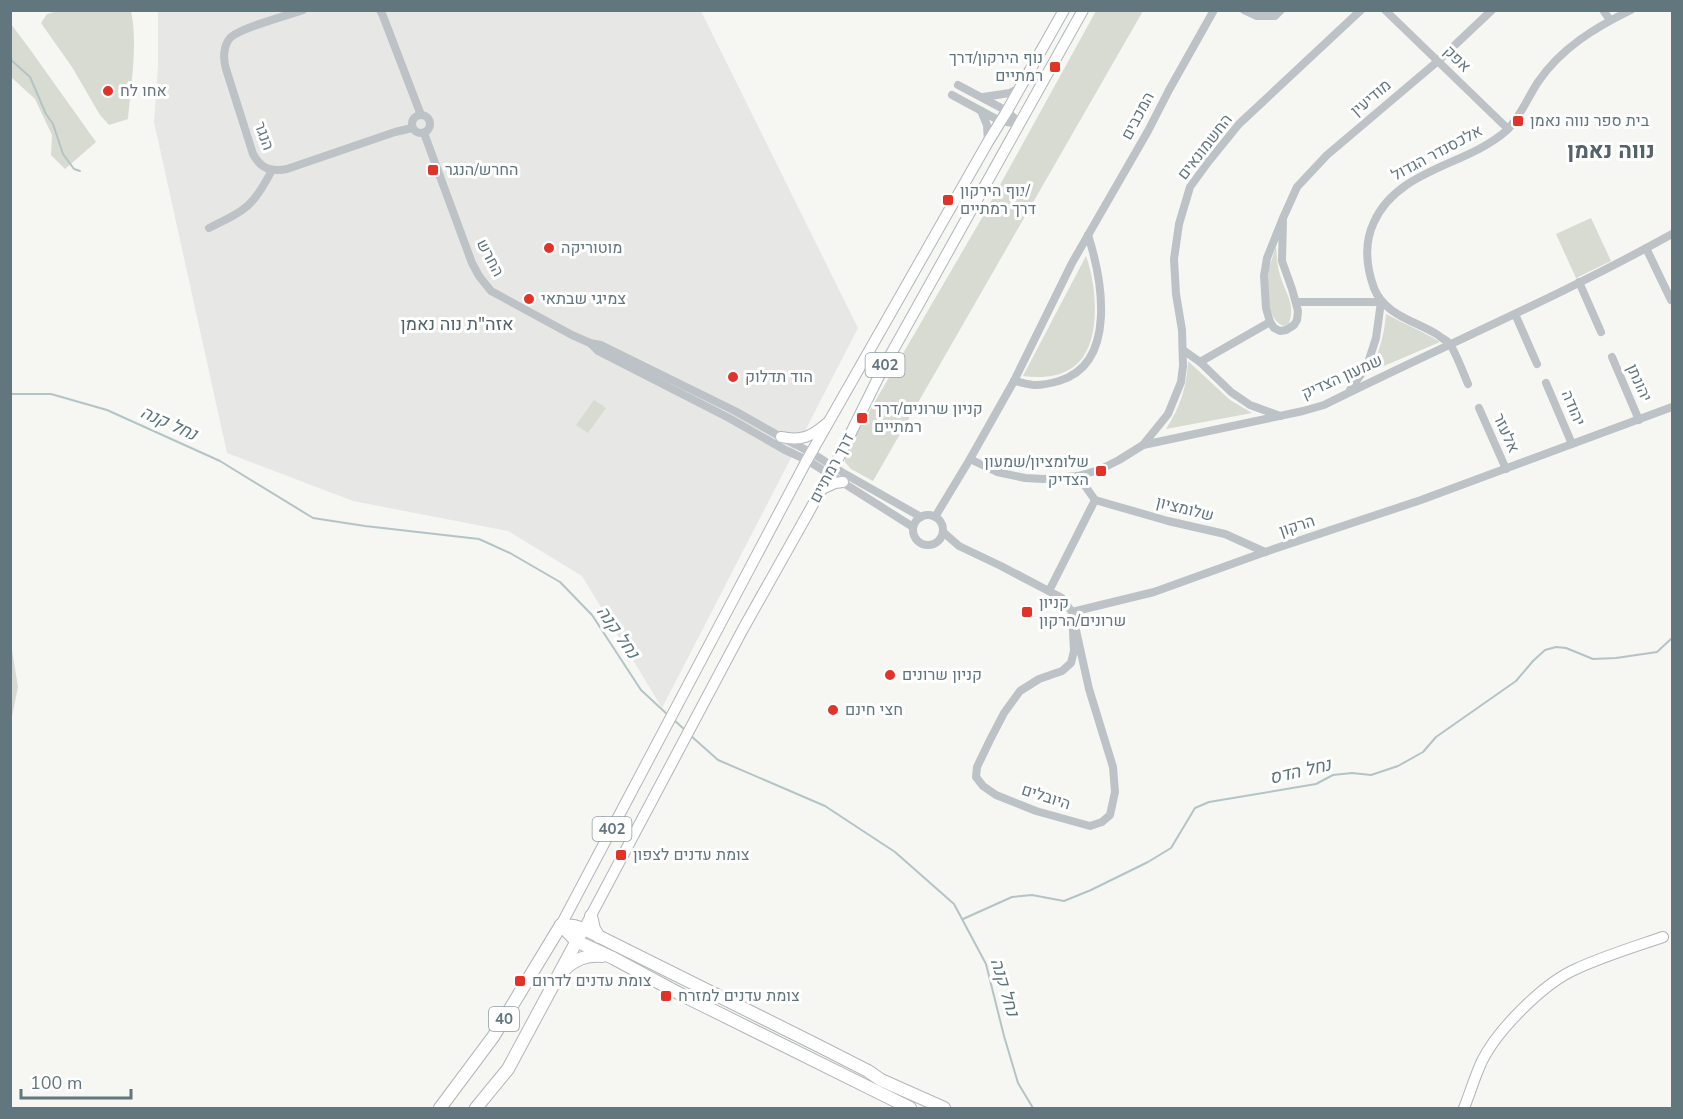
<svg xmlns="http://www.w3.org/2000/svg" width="1683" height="1119" viewBox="0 0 1683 1119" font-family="'Nunito Sans',Heebo,sans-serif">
  <rect width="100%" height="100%" fill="#f6f6f3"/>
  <!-- built -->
  <polygon fill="#e7e7e6" points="158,11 701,11 858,328 662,708 582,576 508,531 353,501 227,453 154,122 158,65"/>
  <!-- green -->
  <g fill="#d7dbd2">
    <path d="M58 11H131C138 45 131 84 128 119L109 125 100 115 72 67 41 23 47 14Z"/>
    <polygon points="1096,11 1143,11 873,481 851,469 845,462 845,453 979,223"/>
    <polygon points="11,24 29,48 96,142 65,169 51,155 52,135 35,99 11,77"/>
    <polygon points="1591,218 1611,261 1576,278 1556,234"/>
    <path d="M1276 246C1277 256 1277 266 1280 275 1285 293 1296 304 1289 323L1284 326C1265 320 1267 285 1269 269 1271 261 1274 253 1276 246Z"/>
    <path d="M1086 256C1097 286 1103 348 1072 368 1057 378 1039 378 1023 376Z"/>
    <path d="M1386 314C1404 324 1423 331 1440 342L1370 372C1379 352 1384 337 1386 314Z"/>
    <path d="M1188 361 1230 400 1252 413 1166 429C1180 408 1187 386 1188 361Z"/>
    <polygon points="594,400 606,408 588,433 576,425"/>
    <polygon points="10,638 18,687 11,721 10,721"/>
  </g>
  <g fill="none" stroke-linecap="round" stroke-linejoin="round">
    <!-- stream -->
    <g stroke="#b4c4c6" stroke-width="2">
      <polyline points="10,59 30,77 46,114 53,124 63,154 74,169 80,171"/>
      <polyline points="10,394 51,394 107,410 220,461 313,518 365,526 479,539 510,553 560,582 592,615 641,690 668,715"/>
      <polyline points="673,719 686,731"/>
      <polyline points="690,735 718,760 825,806 895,852 954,904 986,964 1004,1036 1018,1083 1033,1108"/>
      <polyline points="963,919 1012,897 1032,895 1064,901 1091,890 1148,862 1171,848 1195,808 1209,802 1316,784 1333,775 1352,773 1371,775 1398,766 1423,752 1436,737 1516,681 1533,661 1545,650 1556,647 1566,648 1593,659 1616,658 1657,652 1672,638"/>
    </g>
    <defs>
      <g id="major">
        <path d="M781 437C802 441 811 437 827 423"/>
        <polyline points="822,489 835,483 843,482"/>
        <polyline points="587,923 743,629 834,467 882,370 1083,10"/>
        <polyline points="561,925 807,460 988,142 1007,111 1064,10"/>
        <path d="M1464 1108C1470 1093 1475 1076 1482 1061 1498 1029 1544 983 1576 969 1604 956 1634 947 1663 937"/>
      </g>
      <g id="highway">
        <polyline points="591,916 594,929 599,937"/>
        <polyline points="561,925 574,926 584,929 817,1045 868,1071 881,1080 944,1108"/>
        <polyline points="561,925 576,941 613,958 682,995 910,1108"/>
        <path d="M564 970C575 959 586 955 602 956"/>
        <polyline points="440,1108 493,1037 561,925"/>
        <polyline points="476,1108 508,1069 580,935"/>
      </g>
    </defs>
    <!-- major casing -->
    <use href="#major" stroke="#b0b6b9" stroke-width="12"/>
    <!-- highway casing -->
    <use href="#highway" stroke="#b2b7b9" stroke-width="14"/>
    <!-- minor -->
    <g stroke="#bcc2c5" stroke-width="8">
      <path d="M303 10C286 16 243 27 231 37 223 45 223 59 226 69L253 154C261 169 271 172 287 169L395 132 412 128"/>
      <polyline points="380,10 383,16 421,115"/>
      <polyline points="1244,10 1257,16 1275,16 1281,10"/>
      <polyline points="1385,10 1508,129"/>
      <polyline points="1603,10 1610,20"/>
      <polyline points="958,85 1007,111 1020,124"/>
      <polyline points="952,95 1000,121 1020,124"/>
      <polyline points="983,97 1010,93 1019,88"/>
      <polyline points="981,111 987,125 988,142"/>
      <circle cx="421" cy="124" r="9"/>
      <polyline points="424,133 472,263 479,276 491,291 572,335 590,343 601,345 735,411 781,437 812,453 845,474 921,517"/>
      <polyline points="1283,218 1282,261 1292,289 1298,311 1297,320 1294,325 1286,330 1280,331 1274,328 1270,322 1266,308 1264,276 1267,258 1283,218 1297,187 1327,155 1438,61 1492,10"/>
      <path d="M209 228C246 210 253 207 272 170"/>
      <polyline points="1646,248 1671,300"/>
      <polyline points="1579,282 1601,332"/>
      <polyline points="1296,302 1381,302"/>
      <polyline points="1515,314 1537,364"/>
      <polyline points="590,343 598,351 729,418 785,450 807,460 913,527"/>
      <polyline points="1183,350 1200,362 1231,392 1250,405 1280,416"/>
      <polyline points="1612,357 1639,420"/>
      <polyline points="1200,362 1270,322"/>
      <path d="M1014 381C1021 382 1029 385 1036 385 1044 385 1052 383 1059 381 1118 363 1102 279 1088 235"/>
      <polyline points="1546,383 1572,444"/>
      <path d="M1468 384C1464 375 1455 350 1449 343 1446 340 1441 338 1438 335 1416 321 1384 315 1374 288 1366 266 1364 243 1374 222 1398 169 1466 166 1506 131 1520 118 1528 97 1538 82 1561 48 1596 27 1631 10"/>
      <polyline points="1350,390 1367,366 1376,338 1381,302"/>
      <polyline points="1479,408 1506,469"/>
      <polyline points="1143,445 1168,414 1181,382 1183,366 1182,330 1176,294 1174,259 1179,224 1190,187 1209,161 1239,124 1361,10"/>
      <path d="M970 459 997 472 1025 478 1043 479 1078 476 1099 470 1119 460 1143 445 1303 411 1324 405C1440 347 1559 297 1672 234"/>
      <polyline points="1095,500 1168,521 1225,534 1265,552"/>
      <circle cx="928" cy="530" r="15"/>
      <polyline points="935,517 970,459 1014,381 1072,263 1148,131 1169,90 1214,10"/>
      <polyline points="943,532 959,546 1001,566 1062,598 1072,612 1154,592 1265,552 1421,500 1672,407"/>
      <polyline points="1049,591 1095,500 1078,476"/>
      <polygon points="1072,612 1089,689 1113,767 1115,792 1110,815 1102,822 1090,826 1036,811 996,795 983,786 976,777 977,767 990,740 1004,713 1020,691 1039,679 1062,671 1071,663 1074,651"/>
    </g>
    <!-- major -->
    <use href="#major" stroke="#fff" stroke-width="10"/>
    <!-- highway -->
    <use href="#highway" stroke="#fff" stroke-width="12"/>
  </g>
  <!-- markers -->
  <g fill="#e13328" stroke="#fff" stroke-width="2">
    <rect x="1049" y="61" width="12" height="12" rx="3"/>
    <circle cx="108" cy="91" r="6"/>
    <rect x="1512" y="115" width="12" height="12" rx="3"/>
    <rect x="427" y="164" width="12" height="12" rx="3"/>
    <rect x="942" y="194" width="12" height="12" rx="3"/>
    <circle cx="549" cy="248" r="6"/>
    <circle cx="529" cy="299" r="6"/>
    <circle cx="733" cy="377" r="6"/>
    <rect x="856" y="412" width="12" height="12" rx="3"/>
    <rect x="1095" y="465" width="12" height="12" rx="3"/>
    <rect x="1021" y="606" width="12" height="12" rx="3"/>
    <circle cx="890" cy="675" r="6"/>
    <circle cx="833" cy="710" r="6"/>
    <rect x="615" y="849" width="12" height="12" rx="3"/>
    <rect x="514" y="975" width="12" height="12" rx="3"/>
    <rect x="660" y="990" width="12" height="12" rx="3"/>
  </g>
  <g text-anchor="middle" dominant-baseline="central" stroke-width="6" stroke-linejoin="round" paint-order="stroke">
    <!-- shield labels -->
    <g fill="#fff" stroke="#909fa4" stroke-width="1.5">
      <rect x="865.5" y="353" width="39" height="24" rx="4.5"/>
      <rect x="592.5" y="817" width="39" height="24" rx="4.5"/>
      <rect x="489" y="1007" width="30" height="24" rx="4.5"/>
    </g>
    <g font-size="15" font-weight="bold" fill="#61767d">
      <text x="885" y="365">402</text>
      <text x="612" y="829">402</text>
      <text x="504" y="1019">40</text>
    </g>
    <!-- poi labels -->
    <g font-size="16" fill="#61767d" stroke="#fff" text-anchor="start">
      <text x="1043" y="58" text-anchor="end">נוף הירקון/דרך<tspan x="1043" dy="18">רמתיים</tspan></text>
      <text x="120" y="91">אחו לח</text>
      <text x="1530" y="121">בית ספר נווה נאמן</text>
      <text x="445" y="170">החרש/הנגר</text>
      <text x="960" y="191">נוף הירקון/<tspan x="960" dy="18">דרך רמתיים</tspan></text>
      <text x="561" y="248">מוטוריקה</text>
      <text x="541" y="299">צמיגי שבתאי</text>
      <text x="745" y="377">הוד תדלוק</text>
      <text x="874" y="409">קניון שרונים/דרך<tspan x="874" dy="18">רמתיים</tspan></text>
      <text x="1089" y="462" text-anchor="end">שלומציון/שמעון<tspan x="1089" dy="18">הצדיק</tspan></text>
      <text x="1039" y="603">קניון<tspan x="1039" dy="18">שרונים/הרקון</tspan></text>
      <text x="902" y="675">קניון שרונים</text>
      <text x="845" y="710">חצי חינם</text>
      <text x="633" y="855">צומת עדנים לצפון</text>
      <text x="532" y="981">צומת עדנים לדרום</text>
      <text x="678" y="996">צומת עדנים למזרח</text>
    </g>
    <!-- street labels -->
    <g font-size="16" fill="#61767d" stroke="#fff">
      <text transform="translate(1457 59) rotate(44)">אפק</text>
      <text transform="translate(1371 98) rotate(-40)">מודיעין</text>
      <text transform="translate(1138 116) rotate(-62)">המכבים</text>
      <text transform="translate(264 136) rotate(70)">הנגר</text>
      <text transform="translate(1205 147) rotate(-52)">החשמונאים</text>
      <text transform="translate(1437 153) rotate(-28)">אלכסנדר הגדול</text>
      <text transform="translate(490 258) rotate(62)">החרש</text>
      <text transform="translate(1342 377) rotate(-24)">שמעון הצדיק</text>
      <text transform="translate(1639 383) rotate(66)">יהונתן</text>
      <text transform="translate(1573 408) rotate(67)">יהודה</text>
      <text transform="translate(1506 433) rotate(66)">אלעזר</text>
      <text transform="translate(832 468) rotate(-62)">דרך רמתיים</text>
      <text transform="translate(1185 509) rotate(14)">שלומציון</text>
      <text transform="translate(1297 526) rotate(-18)">הרקון</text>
      <text transform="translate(1046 797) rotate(18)">היובלים</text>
    </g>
    <!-- neighbourhood labels -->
    <g font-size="18" fill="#536369" stroke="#fff">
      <text x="457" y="324">אזה"ת נוה נאמן</text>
    </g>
    <!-- water labels -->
    <g font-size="18" font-style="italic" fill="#5c7679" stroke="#fff">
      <text transform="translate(169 423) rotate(24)">נחל קנה</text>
      <text transform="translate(618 632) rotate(55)">נחל קנה</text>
      <text transform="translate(1300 771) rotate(-13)">נחל הדס</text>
      <text transform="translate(1005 987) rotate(73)">נחל קנה</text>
    </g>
    <!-- district labels -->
    <g font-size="22" font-weight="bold" fill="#536369" stroke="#fff">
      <text x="1611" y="151">נווה נאמן</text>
    </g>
  </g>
  <!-- border -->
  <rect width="1683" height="1119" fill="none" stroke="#61767d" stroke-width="24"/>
  <!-- scale -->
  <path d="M21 1089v9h110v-9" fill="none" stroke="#61767d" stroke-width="3"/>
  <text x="30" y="1089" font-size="18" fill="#61767d" stroke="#ffffff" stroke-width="4.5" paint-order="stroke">100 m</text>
</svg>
